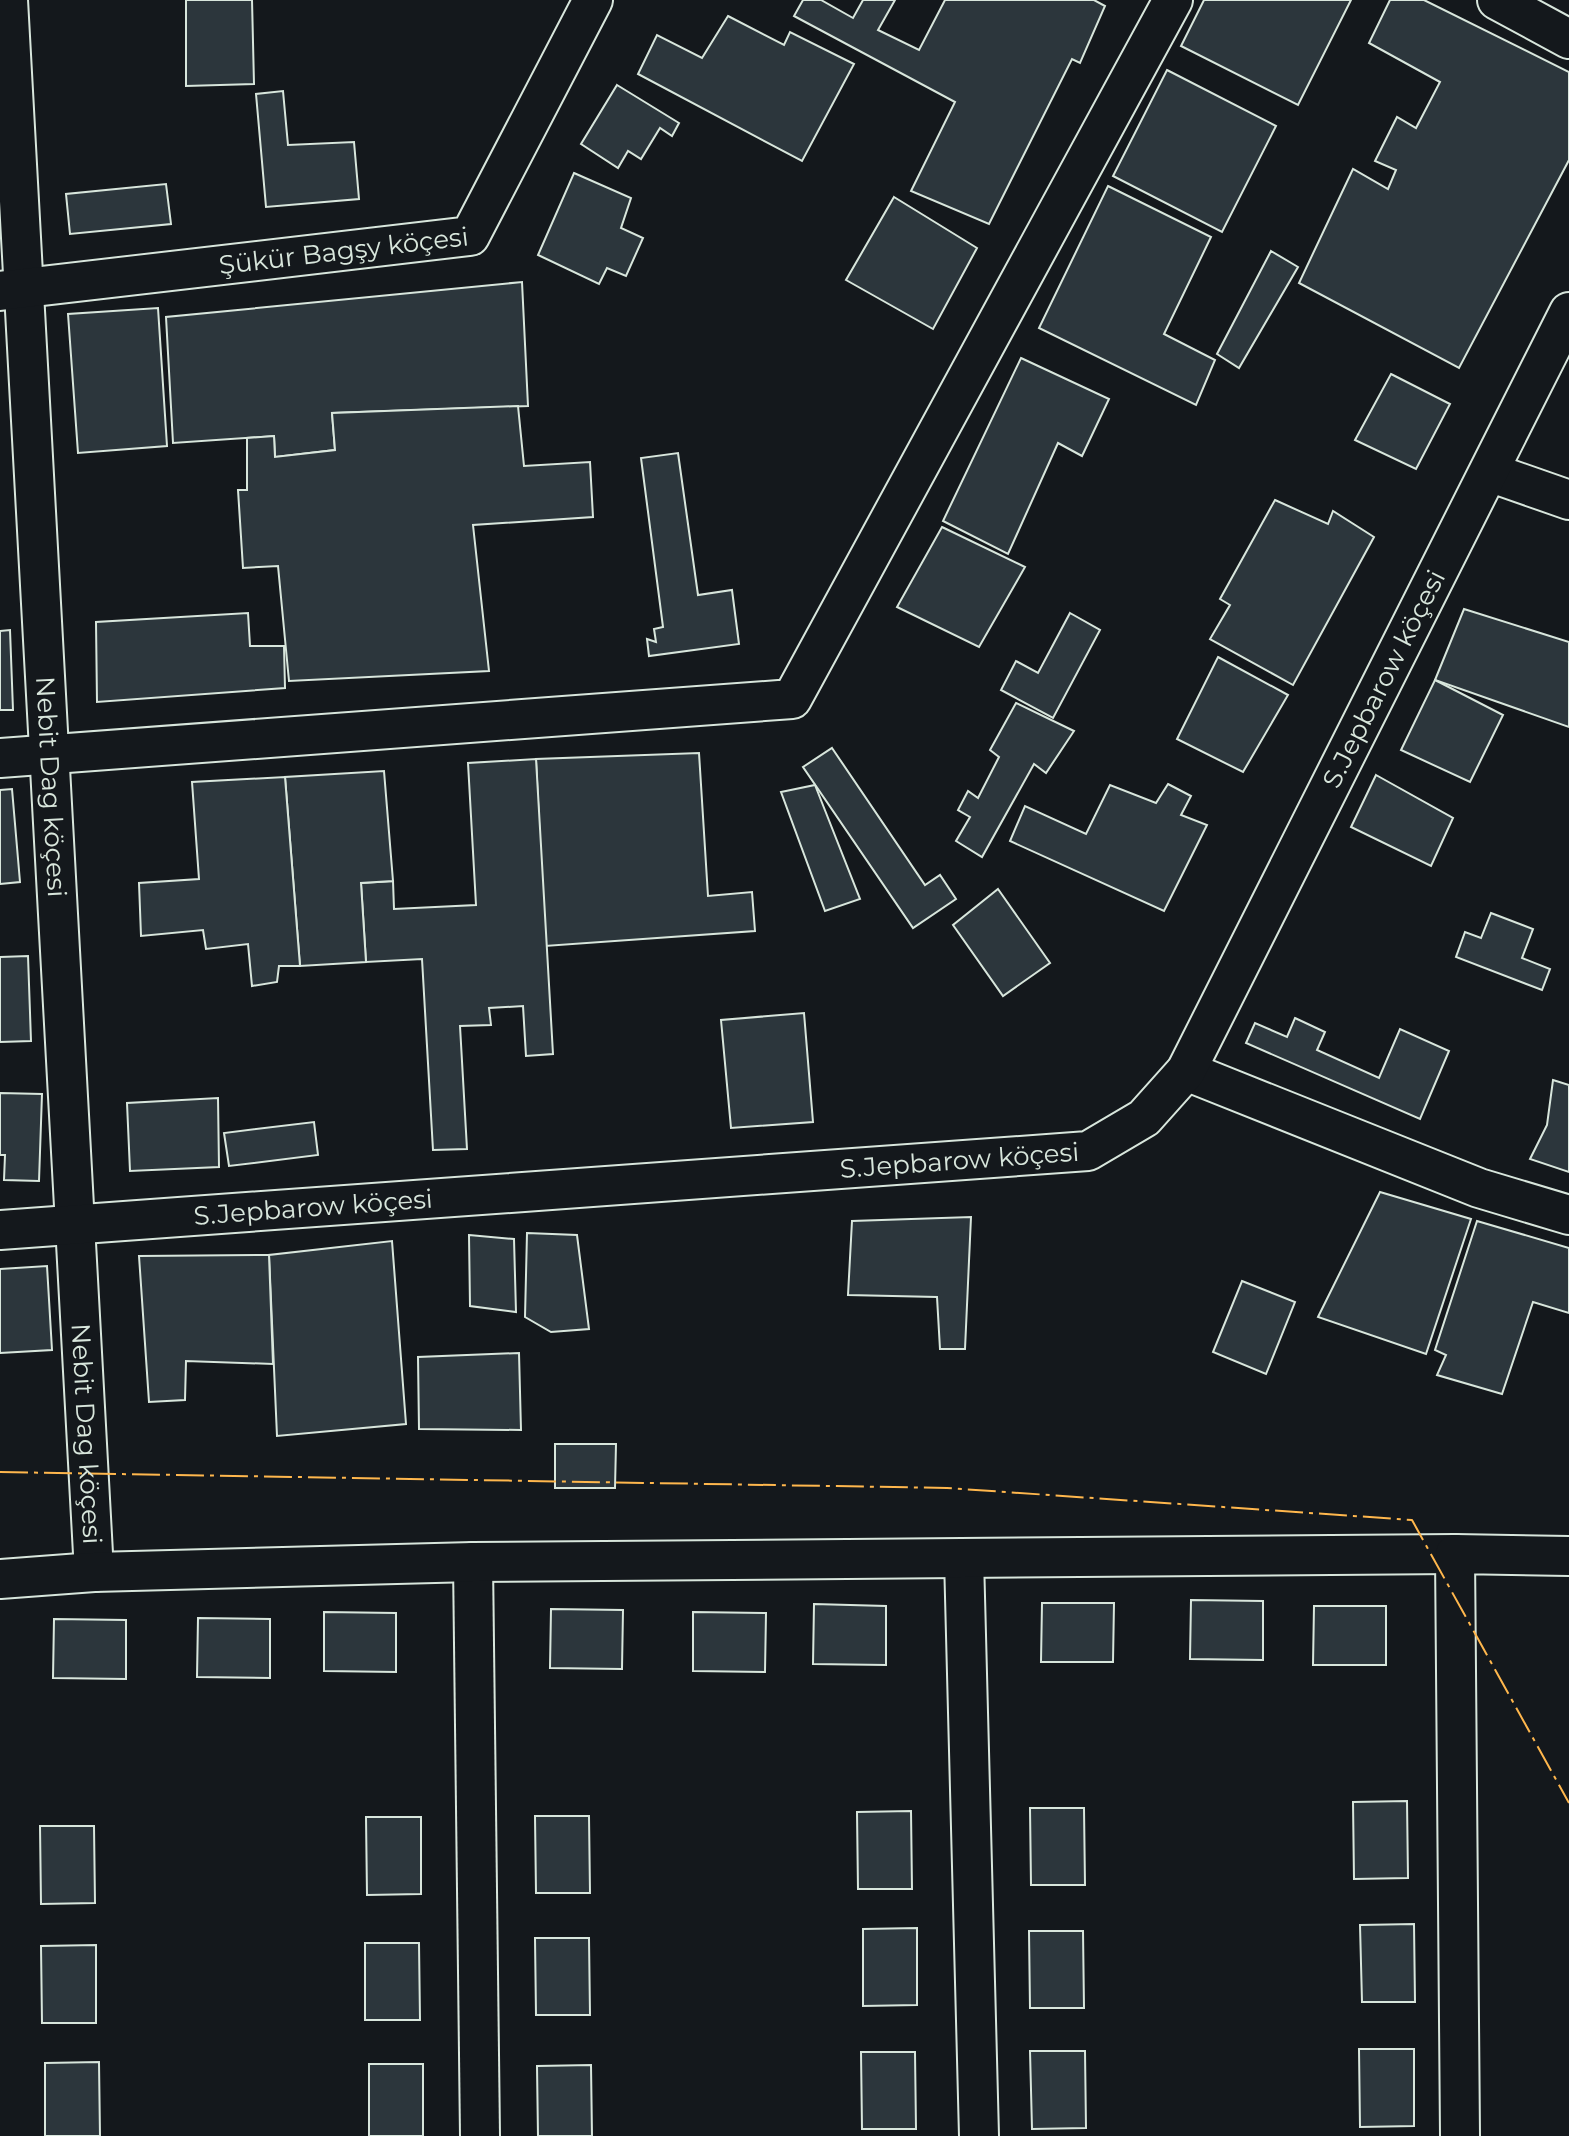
<svg xmlns="http://www.w3.org/2000/svg" width="1569" height="2136" viewBox="0 0 1569 2136" font-family="Montserrat,sans-serif">
  <rect width="100%" height="100%" fill="#14181c"/>
  <!-- building -->
  <g fill="#2c363c" stroke="#d8e6dc" stroke-width="2">
    <polygon points="186,0 252,0 254,84 186,86"/>
    <polygon points="803,0 821,0 853,18 863,0 895,0 878,30 919,50 945,0 1094,0 1105,6 1080,63 1072,59 989,224 911,191 955,102 794,16"/>
    <polygon points="1204,0 1351,0 1298,105 1181,46"/>
    <polygon points="1390,0 1424,0 1569,72 1569,160 1459,368 1299,283 1353,169 1388,189 1396,170 1375,161 1397,117 1416,128 1440,82 1369,43"/>
    <polygon points="728,16 784,45 790,32 854,64 802,161 638,74 657,35 702,58"/>
    <polygon points="1167,70 1276,126 1222,232 1113,176"/>
    <polygon points="617,85 679,123 672,136 660,128 641,159 628,151 618,168 581,144"/>
    <polygon points="283,91 288,145 354,142 359,199 266,207 256,94"/>
    <polygon points="574,173 631,198 621,228 643,238 626,276 607,268 599,284 538,255"/>
    <polygon points="166,184 171,224 70,234 66,194"/>
    <polygon points="1108,186 1211,237 1164,334 1215,360 1196,405 1039,328"/>
    <polygon points="894,197 977,248 933,329 846,280"/>
    <polygon points="1271,251 1298,267 1239,368 1217,354"/>
    <polygon points="522,282 528,406 332,413 335,450 275,457 274,436 173,443 166,317"/>
    <polygon points="158,308 167,446 78,453 68,314"/>
    <polygon points="1021,358 1109,399 1082,456 1058,443 1008,554 943,521"/>
    <polygon points="1391,374 1450,404 1416,469 1355,440"/>
    <polygon points="518,406 524,466 590,462 593,517 473,525 489,671 289,681 278,566 243,568 238,490 247,490 247,438 274,436 275,457 335,450 332,413"/>
    <polygon points="678,453 698,595 732,590 739,644 649,656 647,639 656,642 654,629 663,627 641,458"/>
    <polygon points="1275,500 1328,524 1333,511 1374,537 1293,685 1210,639 1230,605 1220,599"/>
    <polygon points="942,527 1025,567 979,647 897,607"/>
    <polygon points="1464,609 1569,642 1569,727 1435,680"/>
    <polygon points="248,613 250,646 284,646 285,688 97,702 96,622"/>
    <polygon points="1070,613 1100,630 1053,718 1001,690 1016,661 1038,673"/>
    <polygon points="10,630 13,710 0,710 0,631"/>
    <polygon points="1218,657 1288,695 1243,772 1177,739"/>
    <polygon points="1435,680 1503,715 1470,782 1401,750"/>
    <polygon points="1016,703 1074,731 1046,773 1034,764 982,857 956,841 970,817 958,810 968,791 978,798 999,757 990,750"/>
    <polygon points="832,748 925,885 940,875 956,899 913,928 803,767"/>
    <polygon points="699,753 708,896 752,892 755,931 545,946 536,759"/>
    <polygon points="536,759 553,1054 526,1056 523,1006 489,1008 491,1025 460,1026 467,1149 433,1150 422,959 366,962 361,883 393,881 394,909 476,905 468,763"/>
    <polygon points="384,771 393,881 361,883 366,962 300,966 285,777"/>
    <polygon points="1376,775 1453,818 1431,866 1351,827"/>
    <polygon points="285,777 300,966 279,966 277,982 252,986 248,944 206,949 203,930 141,936 139,883 199,879 192,782"/>
    <polygon points="1168,784 1191,796 1181,815 1207,825 1164,911 1010,841 1025,806 1086,834 1110,785 1156,803"/>
    <polygon points="815,785 860,899 825,911 781,792"/>
    <polygon points="12,789 20,882 0,884 0,790"/>
    <polygon points="998,889 1050,963 1003,996 953,925"/>
    <polygon points="1491,913 1533,929 1522,958 1550,969 1542,990 1456,957 1465,932 1481,938"/>
    <polygon points="28,956 31,1041 0,1042 0,957"/>
    <polygon points="804,1013 813,1122 731,1128 721,1020"/>
    <polygon points="1295,1018 1325,1032 1317,1050 1379,1078 1400,1029 1449,1051 1420,1119 1246,1043 1255,1023 1287,1037"/>
    <polygon points="1553,1080 1569,1085 1569,1172 1530,1159 1547,1125"/>
    <polygon points="0,1093 42,1094 39,1181 4,1180 5,1155 0,1155"/>
    <polygon points="218,1098 219,1167 130,1171 127,1103"/>
    <polygon points="314,1122 318,1155 229,1166 224,1133"/>
    <polygon points="1380,1192 1471,1219 1426,1354 1318,1317"/>
    <polygon points="971,1217 965,1349 940,1349 937,1297 848,1295 852,1221"/>
    <polygon points="1477,1221 1569,1248 1569,1313 1533,1302 1502,1394 1437,1375 1446,1355 1435,1350"/>
    <polygon points="527,1233 577,1235 589,1329 551,1332 525,1317"/>
    <polygon points="469,1235 514,1239 516,1312 470,1306"/>
    <polygon points="392,1241 406,1424 277,1436 269,1255"/>
    <polygon points="269,1255 273,1364 186,1361 185,1400 149,1402 139,1256"/>
    <polygon points="47,1266 52,1350 0,1353 0,1269"/>
    <polygon points="1242,1281 1295,1302 1266,1374 1213,1352"/>
    <polygon points="519,1353 521,1430 419,1429 418,1357"/>
    <polygon points="555,1444 616,1444 615,1488 555,1488"/>
    <polygon points="1191,1600 1263,1601 1263,1660 1190,1659"/>
    <polygon points="1042,1603 1114,1603 1113,1662 1041,1662"/>
    <polygon points="814,1604 886,1606 886,1665 813,1664"/>
    <polygon points="1314,1606 1386,1606 1386,1665 1313,1665"/>
    <polygon points="551,1609 623,1610 622,1669 550,1668"/>
    <polygon points="324,1612 396,1613 396,1672 324,1671"/>
    <polygon points="693,1612 766,1613 765,1672 693,1671"/>
    <polygon points="198,1618 270,1619 270,1678 197,1677"/>
    <polygon points="54,1619 126,1620 126,1679 53,1678"/>
    <polygon points="1407,1801 1408,1878 1354,1879 1353,1802"/>
    <polygon points="1030,1808 1084,1808 1085,1885 1031,1885"/>
    <polygon points="911,1811 912,1889 858,1889 857,1812"/>
    <polygon points="535,1816 589,1816 590,1893 536,1893"/>
    <polygon points="366,1817 421,1817 421,1894 367,1895"/>
    <polygon points="40,1826 94,1826 95,1903 41,1904"/>
    <polygon points="1414,1924 1415,2002 1362,2002 1360,1925"/>
    <polygon points="917,1928 917,2005 863,2006 863,1929"/>
    <polygon points="1029,1931 1083,1931 1084,2008 1030,2008"/>
    <polygon points="535,1938 589,1938 590,2015 536,2015"/>
    <polygon points="365,1943 419,1943 420,2020 365,2020"/>
    <polygon points="96,1945 96,2023 42,2023 41,1946"/>
    <polygon points="1359,2049 1414,2049 1414,2126 1360,2127"/>
    <polygon points="1030,2051 1085,2051 1086,2128 1032,2129"/>
    <polygon points="861,2052 915,2052 916,2129 862,2129"/>
    <polygon points="99,2062 100,2136 45,2136 45,2063"/>
    <rect x="369" y="2064" width="54" height="72"/>
    <polygon points="591,2065 592,2136 538,2136 537,2066"/>
  </g>
  <g fill="none" stroke-linecap="round" stroke-linejoin="round">
    <defs>
      <g id="street">
        <path id="s1" d="M8 0 94 1572"/>
        <polyline points="1497,0 1569,39"/>
        <path id="s2" d="M0 291 470 236 593 0"/>
        <polyline points="1489,472 1569,500"/>
        <polyline points="0,758 792,699 1173,0"/>
        <polyline points="1186,1071 1479,1188 1569,1215"/>
        <path id="s3" d="M0 1230 1088 1151 1144 1118 1186 1071 1569 312"/>
        <polyline points="964,1558 979,2136"/>
        <polyline points="473,1562 480,2136"/>
        <polyline points="0,1579 94,1572 473,1562 1455,1554"/>
        <polyline points="1460,2136 1455,1554 1569,1556"/>
      </g>
    </defs>
    <!-- street casing -->
    <use href="#street" stroke="#d8e6dc" stroke-width="42"/>
    <!-- street -->
    <use href="#street" stroke="#14181c" stroke-width="38"/>
    <!-- power -->
    <polyline stroke="#ffb74d" stroke-width="2" stroke-dasharray="28 6 4 6" stroke-linecap="butt" points="0,1472 947,1488 1412,1520 1569,1803"/>
  </g>
  <g text-anchor="middle" dominant-baseline="central" stroke-width="6" stroke-linejoin="round" paint-order="stroke">
    <!-- street labels -->
    <g font-size="26" fill="#d8e6dc" stroke="#14181c">
      <text stroke="none"><textPath href="#s2" startOffset="346">Şükür Bagşy köçesi</textPath></text>
      <text stroke="none"><textPath href="#s3" startOffset="1658">S.Jepbarow köçesi</textPath></text>
      <text stroke="none"><textPath href="#s1" startOffset="788">Nebit Dag köçesi</textPath></text>
      <text stroke="none"><textPath href="#s3" startOffset="962">S.Jepbarow köçesi</textPath></text>
      <text stroke="none"><textPath href="#s3" startOffset="314">S.Jepbarow köçesi</textPath></text>
      <text stroke="none"><textPath href="#s1" startOffset="1436">Nebit Dag köçesi</textPath></text>
    </g>
  </g>
</svg>
